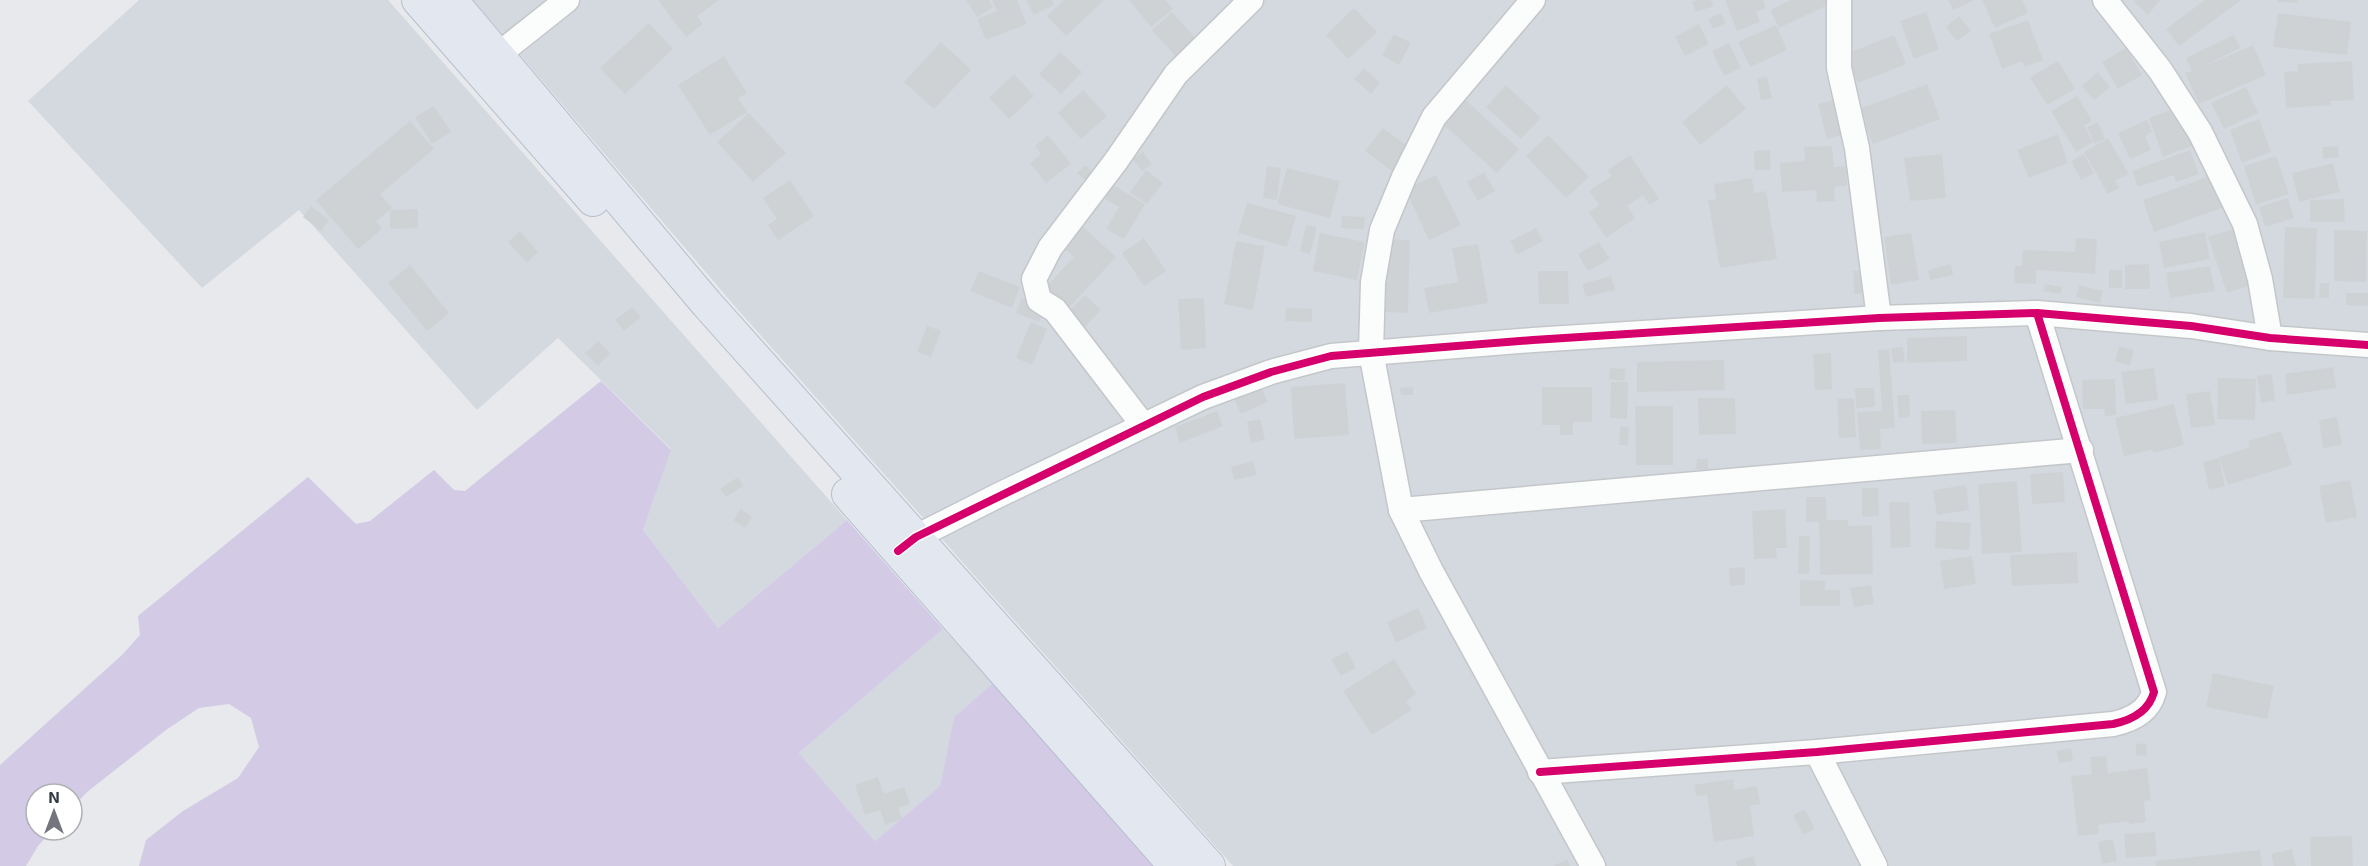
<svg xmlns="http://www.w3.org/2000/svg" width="2368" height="866" viewBox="0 0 2368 866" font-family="'Exo 2',sans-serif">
  <rect width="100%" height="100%" fill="#e7e9ec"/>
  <!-- residential -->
  <g fill="#d4d9e0">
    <polygon points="139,0 388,0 847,520 718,628 643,530 671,449 558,338 477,410 299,210 202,288 28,101"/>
    <polygon points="473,0 2368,0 2368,866 1233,866 739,311"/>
    <polygon points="943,629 993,683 954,717 940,786 875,841 799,753"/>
  </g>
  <!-- green -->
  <polygon fill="#d3cae5" points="601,381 671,450 643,530 718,628 847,520 943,629 799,753 875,841 940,786 954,717 993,683 1157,866 139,866 146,840 183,811 238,778 259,747 251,718 229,704 199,708 166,730 87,792 72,808 72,794 36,794 36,830 52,830 38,846 26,866 0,866 0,765 122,655 140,635 138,616 308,477 356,524 370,521 434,470 454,490 465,491"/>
  <!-- building -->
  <g fill="#cfd2d5">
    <polygon points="658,0 719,0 697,16 703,24 686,37"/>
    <polygon points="966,0 989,0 993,7 977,17"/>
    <polygon points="992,0 1017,0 1027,24 986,40 977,19 997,11"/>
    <polygon points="1026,0 1052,0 1054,5 1034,15"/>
    <polygon points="1064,0 1104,0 1066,36 1047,16"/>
    <polygon points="1129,0 1165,0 1173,9 1151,27"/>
    <polygon points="1698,0 1711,0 1714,6 1696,12 1692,2"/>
    <polygon points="1725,0 1763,0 1766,8 1756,12 1760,22 1737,31"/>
    <polygon points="1791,0 1831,0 1832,3 1779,28 1770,10"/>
    <polygon points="1948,0 1975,0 1953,10"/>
    <polygon points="1982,0 2022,0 2028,13 1995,28"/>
    <polygon points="2135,0 2160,0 2148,15 2134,2"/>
    <polygon points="2205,0 2241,0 2179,46 2166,29"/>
    <polygon points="2277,0 2297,0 2297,3 2277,2"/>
    <polygon points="1354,8 1377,32 1348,59 1326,35"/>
    <polygon points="1172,12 1198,41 1178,59 1152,30"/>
    <polygon points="1926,12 1939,49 1914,59 1900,21"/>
    <polygon points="1721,13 1726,23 1713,29 1708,19"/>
    <polygon points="2278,13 2351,22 2347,55 2273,47"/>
    <polygon points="1959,16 1971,31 1957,41 1946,27"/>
    <polygon points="2028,20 2043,60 2024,67 2022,61 2002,69 1989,34"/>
    <polygon points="649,23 673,49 625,94 600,68"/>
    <polygon points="1699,24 1709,44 1685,56 1675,37"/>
    <polygon points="1776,25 1787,50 1750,67 1738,42"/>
    <polygon points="1394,34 1411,43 1399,65 1382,55"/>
    <polygon points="1894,35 1906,64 1858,83 1846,54"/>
    <polygon points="2234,35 2240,48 2202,67 2253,45 2266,75 2199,104 2185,73 2192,71 2186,58"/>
    <polygon points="941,42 971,70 934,109 904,82"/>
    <polygon points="1729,43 1741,68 1724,76 1712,51"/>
    <polygon points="2126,48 2142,75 2118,89 2102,62"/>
    <polygon points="1060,52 1082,72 1061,94 1039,74"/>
    <polygon points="724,56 747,93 738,98 747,112 710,135 678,85"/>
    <polygon points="2058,61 2075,89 2047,105 2030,77"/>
    <polygon points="2352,61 2354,100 2330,101 2331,105 2286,108 2284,72 2298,71 2297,64"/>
    <polygon points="1364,68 1380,83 1371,94 1354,79"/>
    <polygon points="2098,72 2110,87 2094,100 2082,86"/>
    <polygon points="1014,74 1034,96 1009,119 989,98"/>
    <polygon points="1767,76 1772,98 1761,100 1757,79"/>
    <polygon points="1927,84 1940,119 1873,144 1859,109"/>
    <polygon points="1506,85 1541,118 1521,139 1486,107"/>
    <polygon points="1727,85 1746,109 1700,145 1682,122"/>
    <polygon points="2246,87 2258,113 2224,129 2211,103"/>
    <polygon points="1083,90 1107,116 1081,139 1058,113"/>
    <polygon points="2077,96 2092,121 2084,126 2093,142 2076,152 2051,111"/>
    <polygon points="1463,98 1519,149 1497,173 1441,122"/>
    <polygon points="1839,99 1847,134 1827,139 1818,104"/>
    <polygon points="434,106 451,132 432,144 415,117"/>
    <polygon points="2179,107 2194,145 2163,157 2149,118"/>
    <polygon points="749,113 786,153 753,182 717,142"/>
    <polygon points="2259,119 2271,152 2242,163 2230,130"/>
    <polygon points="2147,120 2152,132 2145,136 2151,150 2130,159 2118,133"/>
    <polygon points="410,121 434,149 380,194 392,208 376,221 382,229 358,249 316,200"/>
    <polygon points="2098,122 2105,139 2095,143 2095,145 2087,127"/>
    <polygon points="1383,128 1414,151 1396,174 1365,151"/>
    <polygon points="2058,134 2068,163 2029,178 2017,150"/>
    <polygon points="1048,135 1071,164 1046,183 1030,163 1041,154 1035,146"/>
    <polygon points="1548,135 1589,177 1566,198 1526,156"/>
    <polygon points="2108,138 2129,174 2115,181 2119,188 2108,194 2084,152"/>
    <polygon points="1832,146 1834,167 1846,166 1847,186 1834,187 1835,201 1817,202 1816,190 1782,192 1780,163 1805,161 1804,147"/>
    <polygon points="2338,146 2339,157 2323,159 2322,147"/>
    <polygon points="1770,150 1771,170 1755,170 1754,151"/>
    <polygon points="2190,150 2199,174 2176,182 2174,175 2138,187 2132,171"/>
    <polygon points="1143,152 1152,164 1142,171 1133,159"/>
    <polygon points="1942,154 1946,198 1910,201 1904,158"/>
    <polygon points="2084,154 2094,173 2081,180 2071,161"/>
    <polygon points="1630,155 1659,199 1650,205 1643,195 1627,206 1635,218 1606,238 1589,212 1599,205 1589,191 1612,176 1608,170"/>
    <polygon points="2276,156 2289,194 2256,205 2244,166"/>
    <polygon points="2333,163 2340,192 2299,202 2292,173"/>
    <polygon points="1085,165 1095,175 1087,182 1077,173"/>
    <polygon points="1267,166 1281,168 1277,200 1263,198"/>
    <polygon points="1287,168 1340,181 1330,218 1277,204"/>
    <polygon points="1146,170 1163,183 1147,204 1130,192"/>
    <polygon points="1484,172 1495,191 1478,201 1467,182"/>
    <polygon points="1436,175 1461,225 1429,240 1405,189"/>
    <polygon points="2213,175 2224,207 2154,232 2143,200"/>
    <polygon points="1752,178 1754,193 1766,191 1777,259 1720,268 1708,200 1716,199 1714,184"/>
    <polygon points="790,180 814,216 778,240 768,225 777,219 763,198"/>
    <polygon points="1113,185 1145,204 1124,239 1106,229 1119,207 1105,199"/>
    <polygon points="2288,198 2294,218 2265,227 2259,207"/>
    <polygon points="2344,199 2345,222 2310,222 2310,200"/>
    <polygon points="1247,203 1296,216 1287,247 1238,233"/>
    <polygon points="311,206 329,220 321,231 303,217"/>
    <polygon points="418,209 418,228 390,229 390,210"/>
    <polygon points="1342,216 1365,217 1364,229 1341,228"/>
    <polygon points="1306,225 1317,227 1310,254 1300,252"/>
    <polygon points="1082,226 1116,257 1065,312 1042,291 1074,257 1063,247"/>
    <polygon points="2285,227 2317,228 2315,299 2283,298"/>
    <polygon points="1536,228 1543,241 1517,255 1510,241"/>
    <polygon points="2236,228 2254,284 2227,293 2208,237"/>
    <polygon points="2334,230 2367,231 2366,282 2334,281"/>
    <polygon points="520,231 538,252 527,263 508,242"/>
    <polygon points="2205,232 2210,259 2164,268 2159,242"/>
    <polygon points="1320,233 1365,242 1357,280 1313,271"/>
    <polygon points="1911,233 1919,280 1891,285 1884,237"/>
    <polygon points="1144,238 1166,271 1144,286 1122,253"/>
    <polygon points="2076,238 2097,239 2095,274 2036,270 2036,284 2014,283 2015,266 2022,266 2023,250 2075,252"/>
    <polygon points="1384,239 1410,240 1408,313 1382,312"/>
    <polygon points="1236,241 1265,246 1253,310 1224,304"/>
    <polygon points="1599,242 1610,259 1588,271 1578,254"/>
    <polygon points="1478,244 1488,303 1429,313 1424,288 1458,282 1452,248"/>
    <polygon points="1951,264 1953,275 1930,280 1928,270"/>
    <polygon points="2149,264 2150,289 2125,289 2125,265"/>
    <polygon points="410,265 449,313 427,331 388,283"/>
    <polygon points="2210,266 2215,291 2170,298 2166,273"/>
    <rect x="2109" y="270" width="13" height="18"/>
    <polygon points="979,271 1020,287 1012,308 970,291"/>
    <polygon points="1538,271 1568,271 1569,304 1539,304"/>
    <polygon points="1853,271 1872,271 1873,293 1854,294"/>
    <polygon points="1611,276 1615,290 1586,297 1582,284"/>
    <polygon points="2320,283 2329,283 2329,298 2319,298"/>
    <polygon points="2045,284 2062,287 2061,294 2043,291"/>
    <polygon points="2079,285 2103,291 2100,303 2076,297"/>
    <polygon points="2346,293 2368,293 2368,306 2346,305"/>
    <polygon points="1085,295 1101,310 1085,327 1069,311"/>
    <polygon points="1022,298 1045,308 1039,322 1016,313"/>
    <polygon points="1204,298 1206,348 1181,350 1178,299"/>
    <polygon points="632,307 641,317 624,331 615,320"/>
    <polygon points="1286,308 1312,309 1312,322 1285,321"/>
    <polygon points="1031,322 1047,329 1032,365 1016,358"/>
    <polygon points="927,326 941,331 931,357 917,352"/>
    <polygon points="1967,336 1967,361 1907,363 1907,338"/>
    <polygon points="598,341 610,353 598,366 585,353"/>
    <polygon points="2119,346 2134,350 2130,366 2115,361"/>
    <polygon points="1903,347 1905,362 1893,363 1891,348"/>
    <polygon points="1889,349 1895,428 1880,429 1881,449 1860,450 1857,412 1882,411 1878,350"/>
    <polygon points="1831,353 1832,389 1815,390 1813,354"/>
    <polygon points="1724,360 1725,390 1637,392 1637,362"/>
    <polygon points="2333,367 2336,388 2287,395 2285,374"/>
    <polygon points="1610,368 1626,369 1624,381 1609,379"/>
    <polygon points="2154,368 2158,400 2126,404 2121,372"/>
    <polygon points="2272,374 2275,401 2261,403 2257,376"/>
    <polygon points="2218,378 2256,379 2255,420 2217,419"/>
    <polygon points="2115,379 2116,415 2105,416 2104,409 2083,409 2082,380"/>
    <polygon points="1611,382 1628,382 1627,419 1610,418"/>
    <polygon points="1345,383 1349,435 1294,439 1291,387"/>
    <polygon points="1261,386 1268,402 1241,414 1234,399"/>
    <polygon points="1413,387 1413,395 1401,395 1400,388"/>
    <polygon points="1542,387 1592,387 1592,422 1573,422 1573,435 1560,435 1560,425 1542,425"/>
    <polygon points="1855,388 1874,388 1875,407 1856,408"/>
    <polygon points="2210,391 2215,425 2191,428 2186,394"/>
    <polygon points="1897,395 1909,395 1910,417 1899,418"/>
    <polygon points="1698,398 1735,398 1736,434 1699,435"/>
    <polygon points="1854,398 1856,437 1839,438 1837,399"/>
    <polygon points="2174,404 2184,445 2153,453 2152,450 2124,456 2115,418"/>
    <polygon points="1635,406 1673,406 1673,465 1636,465"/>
    <polygon points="1955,410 1957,443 1922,444 1921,411"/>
    <polygon points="1217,411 1223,426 1180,443 1175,427"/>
    <polygon points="2337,417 2342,445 2323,448 2319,420"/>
    <polygon points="1260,419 1265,440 1251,443 1247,422"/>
    <polygon points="1620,426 1629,427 1628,445 1619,445"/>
    <polygon points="2281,431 2292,465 2228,485 2219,457 2250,447 2248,441"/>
    <polygon points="2219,458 2225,486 2209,490 2203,462"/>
    <polygon points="1697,459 1708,459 1708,470 1696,469"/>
    <polygon points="1253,461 1257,475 1234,480 1231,467"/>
    <polygon points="2063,472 2065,502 2032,504 2030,474"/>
    <polygon points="738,477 743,486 726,497 720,489"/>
    <polygon points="2350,480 2357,517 2326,523 2319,486"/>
    <polygon points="2017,481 2022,552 1982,554 1978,484"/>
    <polygon points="1966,485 1969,510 1937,515 1933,490"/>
    <polygon points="1862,488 1878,488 1879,516 1862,517"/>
    <polygon points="1806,497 1826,497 1827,520 1848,520 1848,526 1872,525 1873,574 1820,575 1819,522 1806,522"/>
    <polygon points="1889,502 1909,502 1911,547 1891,548"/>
    <polygon points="741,509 752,517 745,528 733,520"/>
    <polygon points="1785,509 1787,548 1776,548 1777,558 1754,559 1752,511"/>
    <polygon points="1936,521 1971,523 1969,550 1935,548"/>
    <polygon points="1799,536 1810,536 1809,574 1798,574"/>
    <polygon points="2077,552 2078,583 2012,586 2010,555"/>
    <polygon points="1972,556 1976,584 1944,589 1940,561"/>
    <polygon points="1745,567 1745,585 1730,586 1729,568"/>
    <polygon points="1800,580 1825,581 1825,590 1840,590 1840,606 1800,606"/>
    <polygon points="1871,585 1874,604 1854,607 1850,588"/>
    <polygon points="1418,608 1427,628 1396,643 1387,622"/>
    <polygon points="1347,651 1356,668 1341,676 1331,659"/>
    <polygon points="1394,659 1416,694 1406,701 1412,710 1372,735 1343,691"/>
    <polygon points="2213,673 2274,686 2267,719 2206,707"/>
    <polygon points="2146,743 2147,755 2136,756 2136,744"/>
    <polygon points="2071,748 2073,761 2059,763 2057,751"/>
    <polygon points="2106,756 2108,773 2147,768 2151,800 2144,801 2146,822 2129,824 2129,821 2098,825 2099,834 2078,836 2071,776 2092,774 2090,757"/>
    <polygon points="878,777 884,794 904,787 910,804 898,808 902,819 885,825 880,810 865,815 855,785"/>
    <polygon points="1733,779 1734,790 1757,786 1760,804 1750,806 1754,836 1714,842 1707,795 1696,796 1694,785"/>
    <polygon points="1805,809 1815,829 1803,835 1793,815"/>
    <polygon points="2155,832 2157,856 2126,858 2124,834"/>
    <polygon points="2352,836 2353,866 2311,866 2310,837"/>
    <polygon points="2113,839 2117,861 2102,864 2098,842"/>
    <polygon points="2292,849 2296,866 2274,866 2271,854"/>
    <polygon points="2260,850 2262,866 2156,866 2155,861"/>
    <polygon points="1754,856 1756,866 1737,866 1735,861"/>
    <polygon points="1567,859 1570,866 1553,866"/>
  </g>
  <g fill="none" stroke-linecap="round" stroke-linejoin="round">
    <defs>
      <g id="minor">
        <polyline points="1533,0 1434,117 1404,177 1382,230 1373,282 1371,352 1401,510 1431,571 1593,866"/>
        <polyline points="1839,0 1839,68 1857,148 1879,318"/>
        <polyline points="2105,0 2160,70 2200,132 2245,224 2260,279 2270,338"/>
        <polyline points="499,54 567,0"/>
        <polyline points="1143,425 1055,310 1039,300 1034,279 1050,248 1116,161 1176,74 1251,0"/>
        <polyline points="1401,510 2081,450"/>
        <polyline points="902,547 916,537 999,495 1203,397 1271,372 1331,356 1533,340 1879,318 2037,313 2191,326 2270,338 2368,345"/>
        <polyline points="1817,752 1875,866"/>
        <path d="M1540 772 1817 752 2113 724C2132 720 2149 711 2154 692L2037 313"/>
      </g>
      <g id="major">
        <polyline points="418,0 593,200"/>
        <polyline points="451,0 707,304 1209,866"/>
        <polyline points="848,494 1175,866"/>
      </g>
    </defs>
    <!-- minor casing -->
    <use href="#minor" stroke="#c4c7ca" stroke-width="27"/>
    <!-- major casing -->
    <use href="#major" stroke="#b6becd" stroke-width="34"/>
    <!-- minor -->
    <use href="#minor" stroke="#fbfcfc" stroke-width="24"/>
    <!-- major -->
    <use href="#major" stroke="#e3e7ef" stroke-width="32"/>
    <defs>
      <g id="cycleway">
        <polyline points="898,551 916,537 1203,397 1271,372 1331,356 1533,340 1879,318 2037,313 2191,326 2270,338 2368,345"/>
        <path d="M1540 772 1817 752 2113 724C2132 720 2149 711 2154 692L2037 313"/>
      </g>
    </defs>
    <!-- cycleway casing -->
    <use href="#cycleway" stroke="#fff" stroke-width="11"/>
    <!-- cycleway -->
    <use href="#cycleway" stroke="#d6006c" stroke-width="8"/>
  </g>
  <!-- north arrow -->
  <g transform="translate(54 812)"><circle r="28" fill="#ffffff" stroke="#aeb0b3" stroke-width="1.5"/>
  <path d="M0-4.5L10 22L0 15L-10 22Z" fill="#73777d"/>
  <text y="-9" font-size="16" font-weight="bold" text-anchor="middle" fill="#343a41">N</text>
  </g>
</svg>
